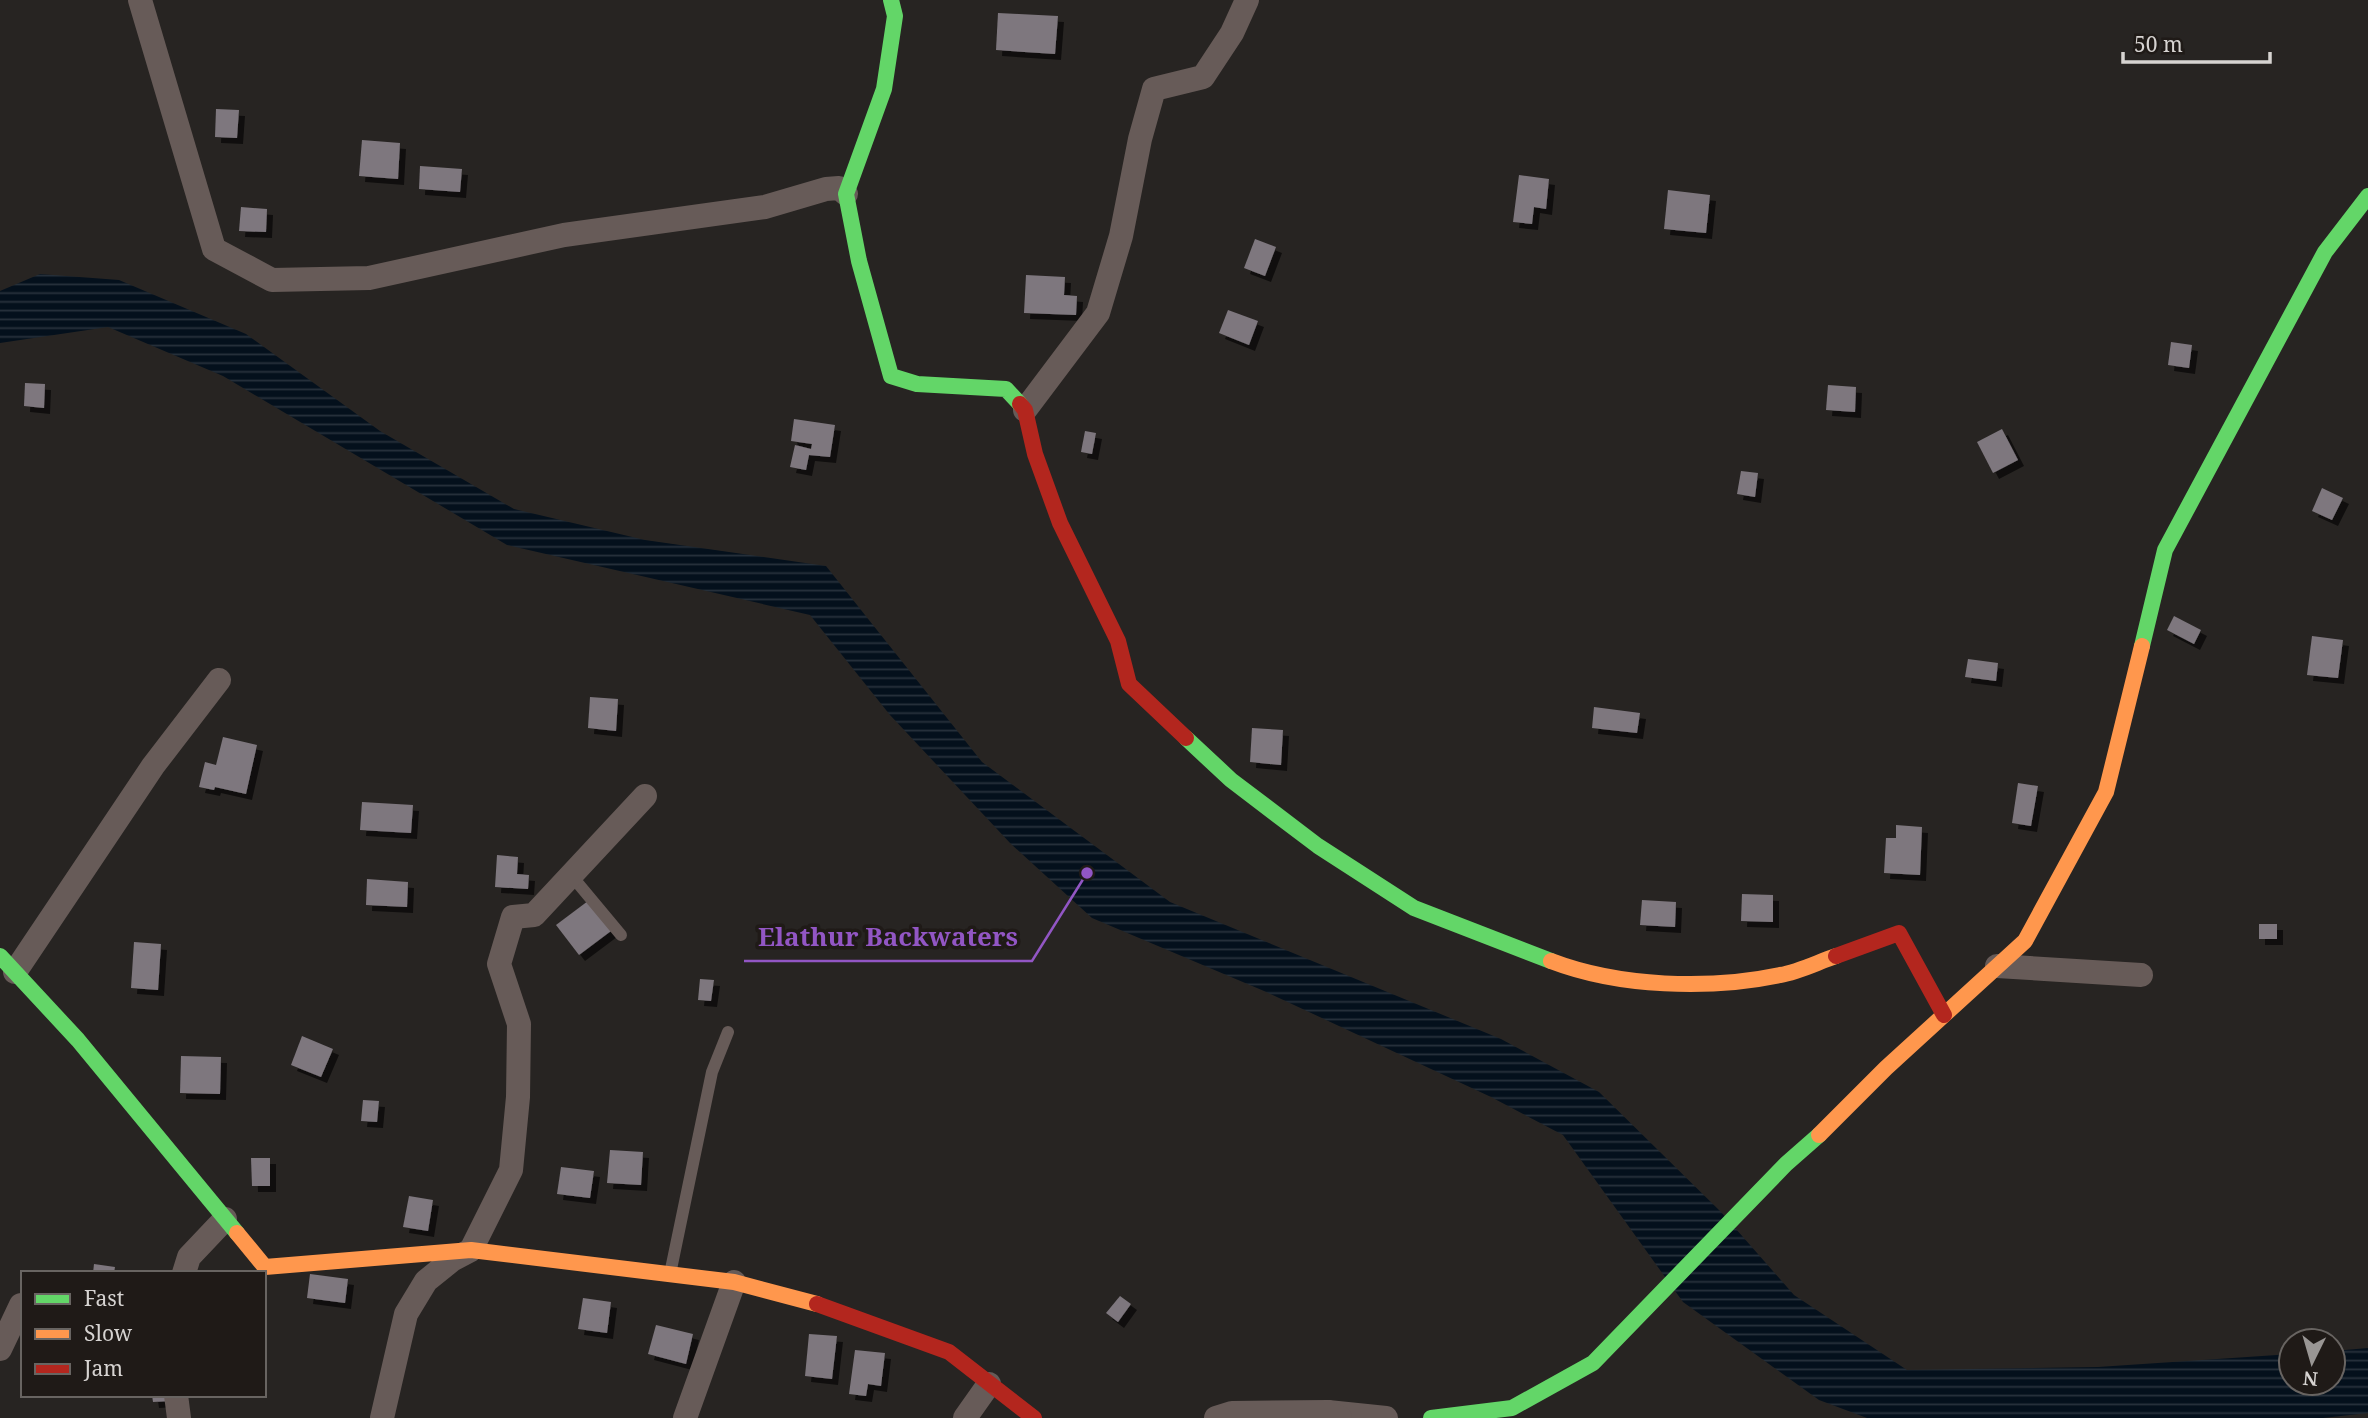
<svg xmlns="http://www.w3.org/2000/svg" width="2368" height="1418" viewBox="0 0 2368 1418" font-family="'Noto Serif',serif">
  <defs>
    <pattern id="water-rules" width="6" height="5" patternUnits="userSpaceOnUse" patternTransform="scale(1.75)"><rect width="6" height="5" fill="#04101c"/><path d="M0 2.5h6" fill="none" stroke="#28323c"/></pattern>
    <filter id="shadow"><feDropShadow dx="6" dy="6" stdDeviation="0" flood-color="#0009"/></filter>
  </defs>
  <rect width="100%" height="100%" fill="#272422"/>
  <!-- water -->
  <polygon fill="url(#water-rules)" points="40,274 119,280 246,334 380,431 514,509 645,540 826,566 982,762 1170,902 1501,1039 1599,1092 1721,1212 1794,1295 1907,1370 2098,1367 2291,1354 2291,1383 2333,1383 2333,1351 2368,1348 2368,1413 2323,1418 1867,1418 1819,1400 1683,1302 1563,1135 1491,1097 1264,991 1092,918 1011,844 890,715 810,615 507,545 223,376 108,327 0,343 0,291"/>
  <!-- building -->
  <g fill="#7e777e" filter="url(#shadow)">
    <polygon points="998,13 1058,16 1055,54 996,50"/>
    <polygon points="216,109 239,110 237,138 215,137"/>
    <polygon points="362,140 400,143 398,179 359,176"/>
    <polygon points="420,166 462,169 460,192 419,189"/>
    <polygon points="1519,175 1549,179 1546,209 1534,207 1532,224 1513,222"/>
    <polygon points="1668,190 1710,195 1706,233 1664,229"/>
    <polygon points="241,207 267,209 266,232 239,231"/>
    <polygon points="1255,239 1276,247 1265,276 1244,268"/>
    <polygon points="1026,275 1065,277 1064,295 1077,296 1076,315 1024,313"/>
    <polygon points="1228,310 1258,321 1249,345 1219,333"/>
    <polygon points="2171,342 2192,345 2189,368 2168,365"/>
    <polygon points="25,383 45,384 44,408 24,406"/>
    <polygon points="1828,385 1856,387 1855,412 1826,410"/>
    <polygon points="794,419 835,425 830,457 809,455 806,470 790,467 795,445 811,449 812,444 791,441"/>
    <polygon points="2002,429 2018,460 1993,473 1977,442"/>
    <polygon points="1085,431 1096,433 1092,454 1081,452"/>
    <polygon points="1741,471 1758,473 1755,497 1737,494"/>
    <polygon points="2322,488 2343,498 2332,520 2312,511"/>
    <polygon points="2174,616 2201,630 2194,644 2167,630"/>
    <polygon points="2312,636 2343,640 2338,678 2307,675"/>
    <polygon points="1968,659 1998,663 1996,681 1965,677"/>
    <polygon points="590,697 618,699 616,731 588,728"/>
    <polygon points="1594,707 1640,713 1637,733 1592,728"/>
    <polygon points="1252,728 1283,730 1281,765 1250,762"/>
    <polygon points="223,737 257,745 246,794 215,787 214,790 199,787 205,762 216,765"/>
    <polygon points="2018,783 2038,786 2031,826 2012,823"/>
    <polygon points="362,802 413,805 411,833 360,830"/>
    <polygon points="1896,825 1922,827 1920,875 1884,873 1886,838 1896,838"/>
    <polygon points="497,855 518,857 517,874 529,875 528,889 495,887"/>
    <polygon points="367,879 408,882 407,907 366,905"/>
    <polygon points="1742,894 1773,895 1773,922 1741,921"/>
    <polygon points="1642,900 1676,902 1675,927 1640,925"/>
    <polygon points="588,901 611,931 579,955 556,925"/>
    <rect x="2259" y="924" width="18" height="15"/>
    <polygon points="134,942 161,944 158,990 131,988"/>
    <polygon points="700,979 714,980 711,1001 698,1000"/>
    <polygon points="302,1036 333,1049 321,1077 291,1065"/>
    <polygon points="181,1056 221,1057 220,1094 180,1093"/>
    <polygon points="363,1100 379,1101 377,1122 361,1121"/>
    <polygon points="610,1150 643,1152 641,1185 607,1183"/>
    <polygon points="251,1158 270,1158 270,1186 252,1186"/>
    <polygon points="561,1167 594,1171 590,1198 557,1194"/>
    <polygon points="409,1196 433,1200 428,1231 403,1227"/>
    <polygon points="94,1264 115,1267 114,1273 93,1273"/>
    <polygon points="310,1274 348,1279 345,1303 307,1298"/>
    <polygon points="1120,1296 1131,1304 1118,1322 1106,1313"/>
    <polygon points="583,1298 611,1302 607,1333 578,1329"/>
    <polygon points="656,1325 693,1334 686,1364 648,1354"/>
    <polygon points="809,1334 837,1336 832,1379 805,1376"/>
    <polygon points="855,1350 885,1353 881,1386 868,1384 866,1396 849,1394"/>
    <polygon points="152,1395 170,1395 171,1401 153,1402"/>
  </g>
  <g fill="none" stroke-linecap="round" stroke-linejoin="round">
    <!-- lane -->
    <g stroke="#675b58" stroke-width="12">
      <polyline points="571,875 621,935"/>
      <polyline points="670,1274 712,1072 728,1032"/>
    </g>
    <!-- street -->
    <g stroke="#675b58" stroke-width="24">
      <polyline points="140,0 214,249 272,280 369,278 564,235 765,207 826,189 839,188 846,194"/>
      <polyline points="1025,410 1098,313 1121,236 1140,139 1154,89 1203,77 1232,33 1247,0"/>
      <polyline points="1997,966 2141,975"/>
      <polyline points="15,972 153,766 219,680"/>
      <polyline points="184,1273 189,1257 225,1219"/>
      <polyline points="0,1349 21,1305"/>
      <polyline points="176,1395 179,1418"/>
      <polyline points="1328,1412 1386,1418"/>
      <polyline points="382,1418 406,1314 426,1281 452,1260 471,1250 511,1170 518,1097 519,1024 499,964 513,917 534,915 645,796"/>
      <polyline points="685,1418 734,1282"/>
      <polyline points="965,1418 989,1384"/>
      <polyline points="1216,1418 1232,1413 1328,1412 1340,1418"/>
    </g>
    <!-- fast -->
    <g stroke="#63d668" stroke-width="16">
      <polyline points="891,0 895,16 884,89 846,194 859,261 891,376 917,384 1006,389 1020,404"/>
      <polyline points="2142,646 2165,550 2325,252 2368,196"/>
      <polyline points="1186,738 1231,780 1318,846 1414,908 1551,961"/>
      <polyline points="0,956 78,1040 237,1233"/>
      <polyline points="1431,1418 1512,1408 1593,1363 1786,1164 1819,1135"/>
    </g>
    <!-- slow -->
    <g stroke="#ff974d" stroke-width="16">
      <path d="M1551 961C1619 987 1709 990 1780 975 1799 972 1818 962 1836 956"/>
      <polyline points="1819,1135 1886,1068 2025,941 2106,792 2142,646"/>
      <polyline points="237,1233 265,1267 471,1250 734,1282 817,1304"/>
    </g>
    <!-- jam -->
    <g stroke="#b3261e" stroke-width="16">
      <polyline points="1020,404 1025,410 1035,454 1060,523 1118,641 1129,684 1186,738"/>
      <polyline points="1836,956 1899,933 1944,1015"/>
      <polyline points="817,1304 949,1352 1034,1418"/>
    </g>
  </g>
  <!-- callouts -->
  <path fill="none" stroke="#9256c4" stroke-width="2.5" d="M1087 873L1032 961H744"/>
  <circle fill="#9256c4" stroke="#1f1a17" stroke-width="2.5" cx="1087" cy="873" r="7"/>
  <g font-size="26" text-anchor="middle" font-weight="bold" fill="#9256c4" stroke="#1f1a17" stroke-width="7" stroke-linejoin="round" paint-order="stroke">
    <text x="888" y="946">Elathur Backwaters</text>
  </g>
  <!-- legend -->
  <rect x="21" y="1271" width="245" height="126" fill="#1f1a17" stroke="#686461" stroke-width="2"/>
  <rect x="35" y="1294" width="35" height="10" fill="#63d668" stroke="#686461" stroke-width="2"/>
  <text x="84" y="1306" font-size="21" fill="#d6d3d1">Fast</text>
  <rect x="35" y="1329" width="35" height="10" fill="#ff974d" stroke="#686461" stroke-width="2"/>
  <text x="84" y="1341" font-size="21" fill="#d6d3d1">Slow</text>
  <rect x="35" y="1364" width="35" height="10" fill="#b3261e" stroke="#686461" stroke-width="2"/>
  <text x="84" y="1376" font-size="21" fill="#d6d3d1">Jam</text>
  <!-- north arrow -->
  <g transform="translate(2312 1362) rotate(185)"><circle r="33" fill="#1f1a17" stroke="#686461" stroke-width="2"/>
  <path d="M0-5L12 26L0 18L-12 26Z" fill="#999694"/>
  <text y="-10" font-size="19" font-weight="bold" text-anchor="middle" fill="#d6d3d1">N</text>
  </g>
  <!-- scale -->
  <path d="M2123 52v10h147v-10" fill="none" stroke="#d6d3d1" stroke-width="3.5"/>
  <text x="2134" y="52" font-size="21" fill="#d6d3d1" stroke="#1f1a17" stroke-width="5" paint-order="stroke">50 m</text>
</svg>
